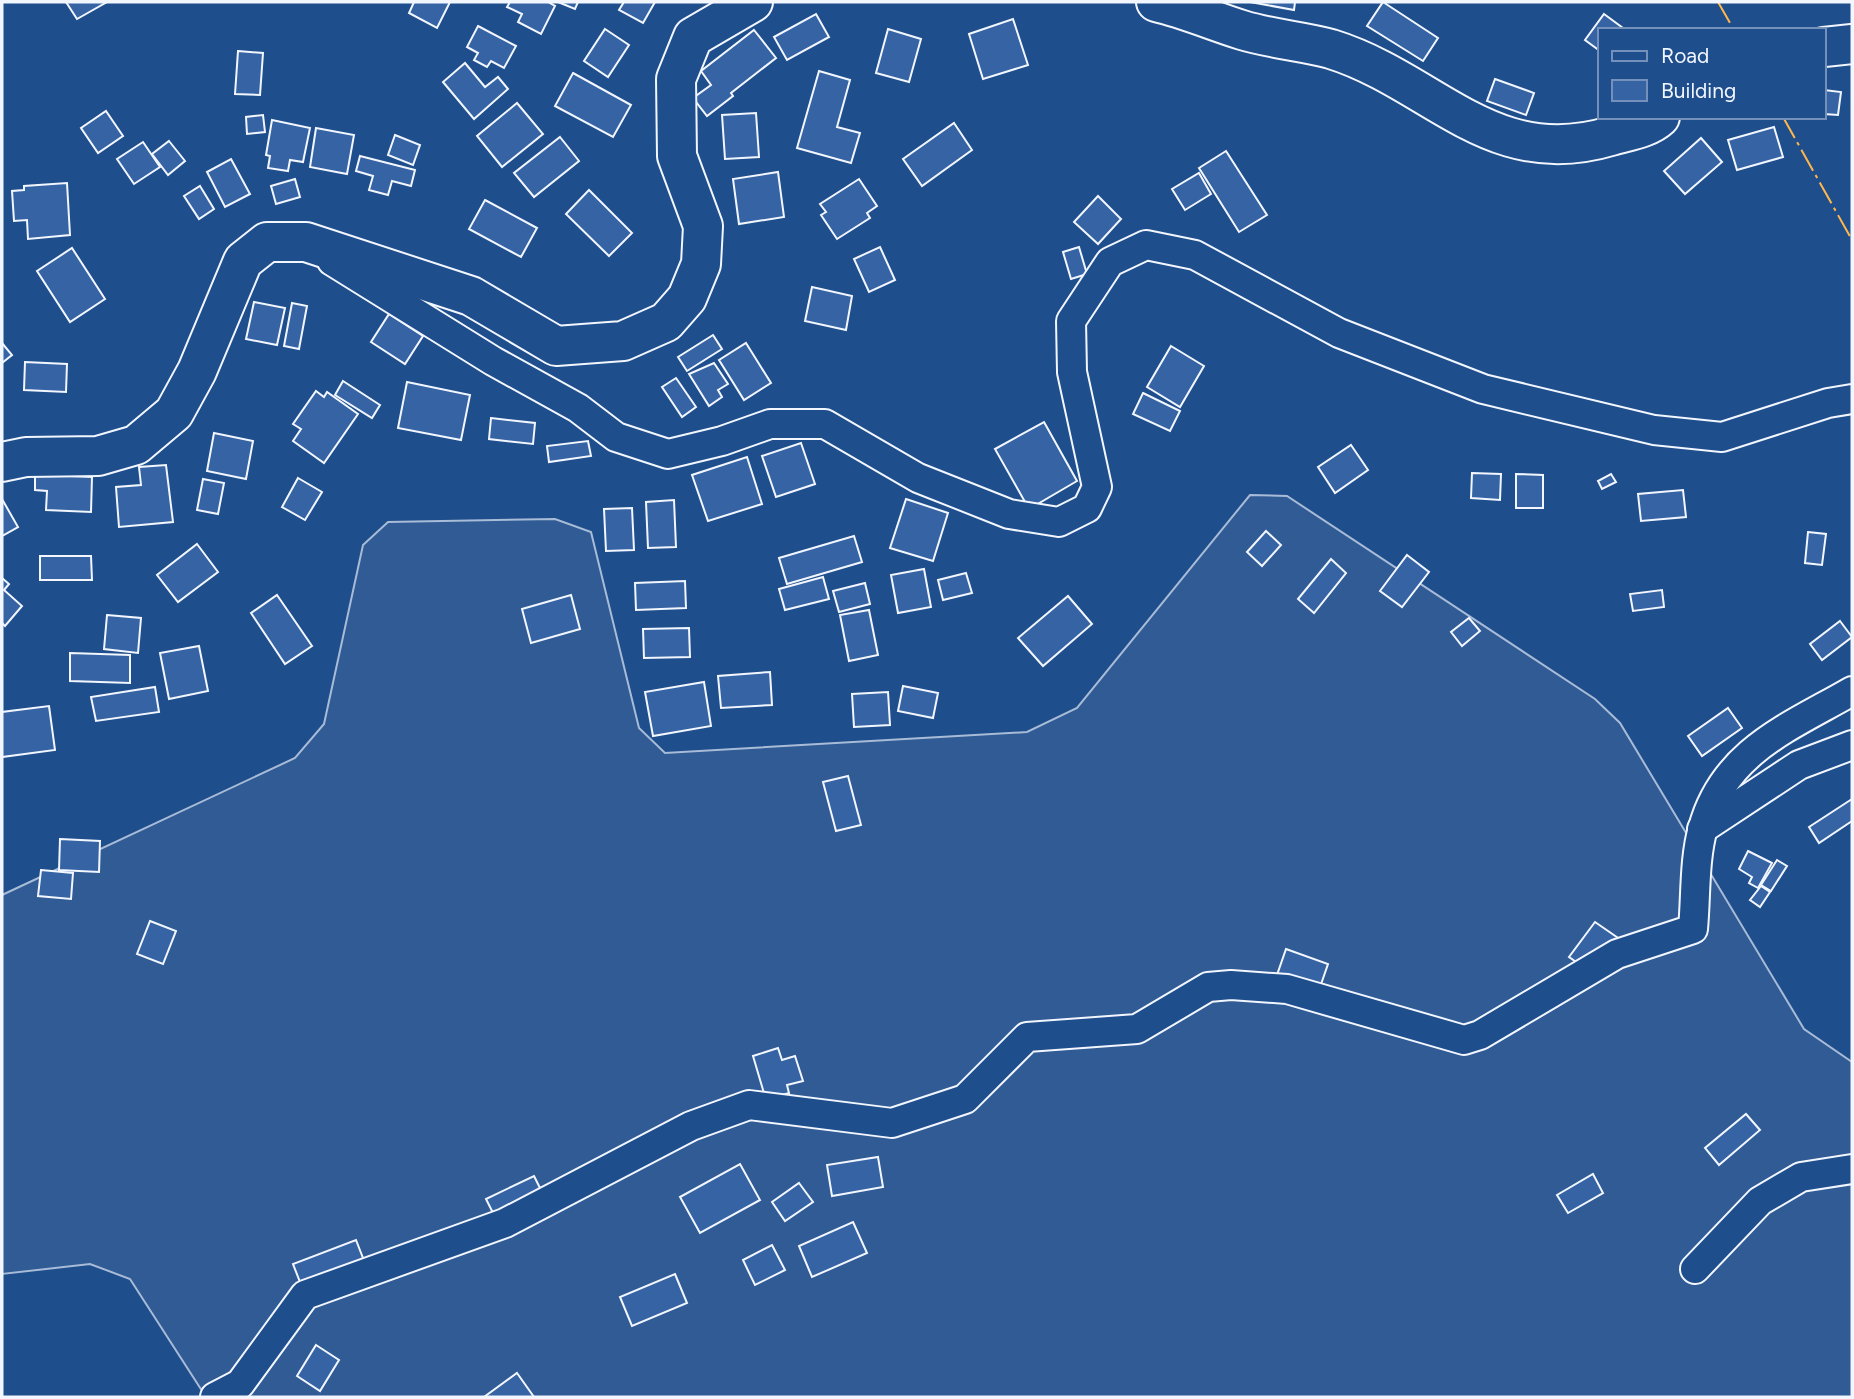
<svg xmlns="http://www.w3.org/2000/svg" width="1854" height="1399" viewBox="0 0 1854 1399" font-family="Figtree,sans-serif">
  <rect width="100%" height="100%" fill="#1f4e8c"/>
  <!-- built -->
  <polygon fill="#305b95" stroke="#a8bbd7" stroke-width="2" points="1250,495 1287,496 1595,699 1620,723 1804,1029 1852,1062 1852,1397 206,1397 130,1279 90,1264 2,1274 2,895 295,758 324,724 363,545 388,522 555,519 591,532 639,728 665,753 1027,732 1077,708"/>
  <!-- building -->
  <g fill="#3563a3" stroke="#f2f6ff" stroke-width="2">
    <polygon points="66,2 107,2 77,19"/>
    <polygon points="414,2 450,2 437,28 409,13"/>
    <polygon points="510,2 548,2 555,6 541,34 518,22 522,14 507,7"/>
    <polygon points="558,2 578,2 575,9"/>
    <polygon points="624,2 655,2 643,23 619,10"/>
    <polygon points="1250,2 1295,2 1294,10"/>
    <polygon points="1383,2 1438,38 1423,61 1367,26"/>
    <polygon points="816,14 829,37 787,60 774,37"/>
    <polygon points="1604,14 1623,28 1600,30 1600,51 1585,40"/>
    <polygon points="1013,19 1028,65 983,79 969,34"/>
    <polygon points="478,26 516,46 504,68 491,61 487,67 474,60 478,53 467,47"/>
    <polygon points="605,29 629,45 608,77 584,61"/>
    <polygon points="888,29 921,39 909,82 876,73"/>
    <polygon points="754,30 776,58 731,93 733,96 707,116 693,98 711,85 701,71"/>
    <polygon points="238,51 263,53 260,95 235,94"/>
    <polygon points="465,63 485,87 498,77 508,89 474,119 443,82"/>
    <polygon points="819,71 850,80 837,127 860,133 851,163 797,148"/>
    <polygon points="573,73 631,105 613,137 555,106"/>
    <polygon points="1495,79 1534,93 1526,115 1487,101"/>
    <polygon points="1824,90 1841,92 1838,115 1824,114"/>
    <polygon points="517,103 543,134 502,167 477,136"/>
    <polygon points="106,111 123,136 98,153 81,128"/>
    <polygon points="756,113 759,157 725,159 722,115"/>
    <polygon points="263,115 265,132 247,134 246,117"/>
    <polygon points="272,120 310,128 303,162 290,160 288,171 268,168 270,156 266,155"/>
    <polygon points="954,123 972,150 922,186 903,159"/>
    <polygon points="1774,127 1783,157 1737,170 1728,140"/>
    <polygon points="316,128 354,135 347,174 310,167"/>
    <polygon points="395,135 420,145 413,165 388,155"/>
    <polygon points="560,137 579,161 534,197 514,173"/>
    <polygon points="1701,138 1722,162 1685,194 1664,171"/>
    <polygon points="169,141 185,161 168,175 152,154"/>
    <polygon points="143,142 160,167 134,184 117,159"/>
    <polygon points="1226,151 1267,215 1239,232 1199,168"/>
    <polygon points="360,156 415,170 411,186 392,181 388,195 369,190 373,176 356,171"/>
    <polygon points="231,159 250,194 225,207 207,172"/>
    <polygon points="778,172 784,217 739,224 733,179"/>
    <polygon points="1199,173 1211,194 1185,210 1172,189"/>
    <polygon points="295,179 300,197 276,204 271,186"/>
    <polygon points="859,179 877,206 867,213 870,218 837,239 821,215 826,212 820,204"/>
    <polygon points="67,183 70,235 28,239 27,220 14,221 12,191 24,190 24,186"/>
    <polygon points="200,186 214,209 199,219 184,196"/>
    <polygon points="589,190 632,233 609,256 566,214"/>
    <polygon points="1098,196 1121,219 1098,244 1074,222"/>
    <polygon points="485,200 537,228 521,257 469,229"/>
    <polygon points="880,247 895,280 869,292 854,259"/>
    <polygon points="1079,247 1087,274 1071,279 1063,252"/>
    <polygon points="72,248 105,299 70,322 37,271"/>
    <polygon points="812,287 852,296 846,330 805,321"/>
    <polygon points="254,302 285,308 277,345 246,339"/>
    <polygon points="292,303 307,306 299,349 284,346"/>
    <polygon points="389,314 423,336 405,364 371,342"/>
    <polygon points="713,335 722,349 687,371 678,357"/>
    <polygon points="2,343 12,355 2,363"/>
    <polygon points="746,343 771,383 744,400 719,360"/>
    <polygon points="1171,346 1204,366 1180,407 1147,387"/>
    <polygon points="25,362 67,364 66,392 24,390"/>
    <polygon points="714,363 728,384 718,390 722,397 709,406 689,374"/>
    <polygon points="676,378 696,407 682,417 662,387"/>
    <polygon points="343,381 380,405 372,418 335,395"/>
    <polygon points="407,382 470,395 461,440 398,428"/>
    <polygon points="316,391 324,397 327,392 358,414 324,463 293,441 301,429 293,424"/>
    <polygon points="1143,393 1180,411 1170,431 1133,414"/>
    <polygon points="491,418 535,423 533,444 489,439"/>
    <polygon points="1044,422 1077,481 1029,509 995,449"/>
    <polygon points="214,433 253,441 246,479 207,471"/>
    <polygon points="588,441 591,456 549,462 547,446"/>
    <polygon points="801,443 815,484 776,497 762,456"/>
    <polygon points="1351,445 1368,470 1335,493 1318,467"/>
    <polygon points="747,457 762,504 708,521 692,475"/>
    <polygon points="166,465 173,522 119,527 116,487 141,485 139,467"/>
    <polygon points="1472,473 1501,474 1500,500 1471,498"/>
    <polygon points="1516,474 1543,475 1543,508 1516,508"/>
    <polygon points="1611,474 1616,482 1602,489 1598,481"/>
    <polygon points="50,475 92,477 91,512 46,510 47,491 35,490 35,476"/>
    <polygon points="298,478 322,492 305,520 282,507"/>
    <polygon points="203,479 224,483 218,514 197,510"/>
    <polygon points="1683,490 1686,517 1641,521 1638,494"/>
    <polygon points="2,499 18,527 2,536"/>
    <polygon points="906,499 948,513 933,561 890,548"/>
    <polygon points="674,500 676,547 648,548 646,502"/>
    <polygon points="632,508 634,550 606,551 604,509"/>
    <polygon points="1266,531 1281,545 1262,566 1247,552"/>
    <polygon points="1808,532 1826,534 1822,565 1805,563"/>
    <polygon points="854,536 862,562 787,584 779,558"/>
    <polygon points="197,544 218,572 178,602 157,575"/>
    <polygon points="1407,555 1429,572 1402,607 1380,591"/>
    <polygon points="40,556 91,556 92,580 40,580"/>
    <polygon points="1331,559 1346,573 1314,613 1298,599"/>
    <polygon points="924,569 931,607 898,613 891,575"/>
    <polygon points="966,573 972,593 943,600 938,580"/>
    <polygon points="823,577 829,599 785,610 779,589"/>
    <polygon points="2,578 9,584 4,590 22,606 5,626 2,623"/>
    <polygon points="685,581 686,608 636,610 635,583"/>
    <polygon points="865,583 870,604 839,612 833,591"/>
    <polygon points="1662,590 1664,607 1633,611 1630,594"/>
    <polygon points="277,595 312,646 285,664 251,613"/>
    <polygon points="571,595 580,629 531,643 522,609"/>
    <polygon points="1068,596 1092,624 1043,666 1018,638"/>
    <polygon points="869,610 878,655 849,661 840,615"/>
    <polygon points="107,615 141,618 138,653 104,649"/>
    <polygon points="1469,618 1480,631 1462,646 1451,632"/>
    <polygon points="1840,621 1852,637 1822,660 1810,644"/>
    <polygon points="689,628 690,657 644,658 643,629"/>
    <polygon points="199,646 208,691 169,699 160,653"/>
    <polygon points="70,653 130,655 130,683 70,681"/>
    <polygon points="770,672 772,705 721,708 718,676"/>
    <polygon points="704,682 711,726 653,736 645,692"/>
    <polygon points="903,686 938,693 933,718 898,711"/>
    <polygon points="155,687 159,712 96,721 91,697"/>
    <polygon points="888,692 890,725 854,727 852,694"/>
    <polygon points="49,706 55,750 2,757 2,712"/>
    <polygon points="1728,708 1742,728 1702,756 1688,736"/>
    <polygon points="848,776 861,825 836,831 823,782"/>
    <polygon points="1852,799 1852,821 1819,843 1809,827"/>
    <polygon points="60,839 100,841 99,872 59,870"/>
    <polygon points="1748,851 1772,863 1758,888 1749,883 1752,877 1739,869"/>
    <polygon points="1777,860 1787,866 1771,891 1761,885"/>
    <polygon points="41,870 73,873 71,899 38,896"/>
    <polygon points="1761,886 1770,892 1760,907 1750,900"/>
    <polygon points="150,921 176,931 163,964 137,954"/>
    <polygon points="1595,922 1621,940 1595,975 1569,957"/>
    <polygon points="1286,949 1328,964 1319,990 1277,975"/>
    <polygon points="778,1048 782,1060 795,1056 803,1081 787,1085 789,1093 766,1100 753,1056"/>
    <polygon points="1746,1114 1760,1130 1719,1165 1705,1148"/>
    <polygon points="878,1157 883,1187 832,1196 827,1165"/>
    <polygon points="740,1164 760,1200 700,1233 680,1197"/>
    <polygon points="1593,1174 1603,1193 1568,1213 1557,1195"/>
    <polygon points="534,1176 546,1200 498,1223 486,1199"/>
    <polygon points="799,1183 813,1202 785,1221 772,1202"/>
    <polygon points="853,1222 867,1253 812,1277 799,1246"/>
    <polygon points="356,1240 368,1271 305,1295 293,1264"/>
    <polygon points="772,1245 785,1270 755,1285 743,1260"/>
    <polygon points="675,1274 687,1303 632,1326 620,1297"/>
    <polygon points="316,1345 339,1360 320,1391 297,1376"/>
    <polygon points="517,1373 534,1397 484,1397"/>
  </g>
  <g fill="none" stroke-linecap="round" stroke-linejoin="round">
    <defs>
      <g id="minor">
        <polyline points="332,261 493,361 578,408 616,437 668,454 722,441 770,424 825,424 918,478 1009,514 1059,522 1087,508 1097,487 1072,372 1071,321 1110,262 1146,245 1195,255 1339,333 1483,389 1654,430 1722,437 1828,403 1852,399"/>
        <polyline points="1702,829 1799,765 1852,745"/>
        <polyline points="1695,1269 1760,1201 1801,1177 1852,1169"/>
        <path d="M215 1397 240 1384 305 1295 505 1223 691 1126 749 1105 892 1123 965 1099 1027 1037 1137 1029 1208 987 1231 985 1287 989 1464 1040 1480 1035 1617 954 1693 929C1696 897 1694 859 1703 828 1724 751 1790 727 1852 691"/>
      </g>
      <g id="highway">
        <path d="M1156 2C1186 9 1213 21 1242 30 1271 39 1302 41 1331 49 1434 81 1491 172 1611 136 1627 131 1647 129 1660 117"/>
        <polyline points="1824,47 1852,44"/>
        <polyline points="2,462 26,457 98,456 136,445 174,413 197,371 243,261 267,242 306,242 471,296 556,346 623,341 666,322 687,298 701,264 703,226 677,156 676,79 693,37 753,2"/>
      </g>
    </defs>
    <!-- minor casing -->
    <use href="#minor" stroke="#f2f6ff" stroke-width="32"/>
    <!-- highway casing -->
    <use href="#highway" stroke="#f2f6ff" stroke-width="42"/>
    <!-- minor -->
    <use href="#minor" stroke="#1f4e8c" stroke-width="28"/>
    <!-- highway -->
    <use href="#highway" stroke="#1f4e8c" stroke-width="38"/>
    <!-- power -->
    <g stroke="#ffb74d" stroke-width="2" stroke-dasharray="24 5 3.5 5" stroke-linecap="butt">
      <polyline points="1718,2 1734,30"/>
      <polyline points="1783,117 1852,240"/>
    </g>
  </g>
  <!-- border -->
  <rect width="1854" height="1399" fill="none" stroke="#f2f6ff" stroke-width="7"/>
  <!-- legend -->
  <rect x="1598" y="28" width="228" height="91" fill="#1f4e8c" stroke="#7391ba" stroke-width="2"/>
  <rect x="1612" y="51" width="35" height="10" fill="#1f4e8c" stroke="#7391ba" stroke-width="2"/>
  <text x="1661" y="63" font-size="21" fill="#f2f6ff">Road</text>
  <rect x="1612" y="80" width="35" height="21" fill="#3563a3" stroke="#7391ba" stroke-width="2"/>
  <text x="1661" y="98" font-size="21" fill="#f2f6ff">Building</text>
</svg>
